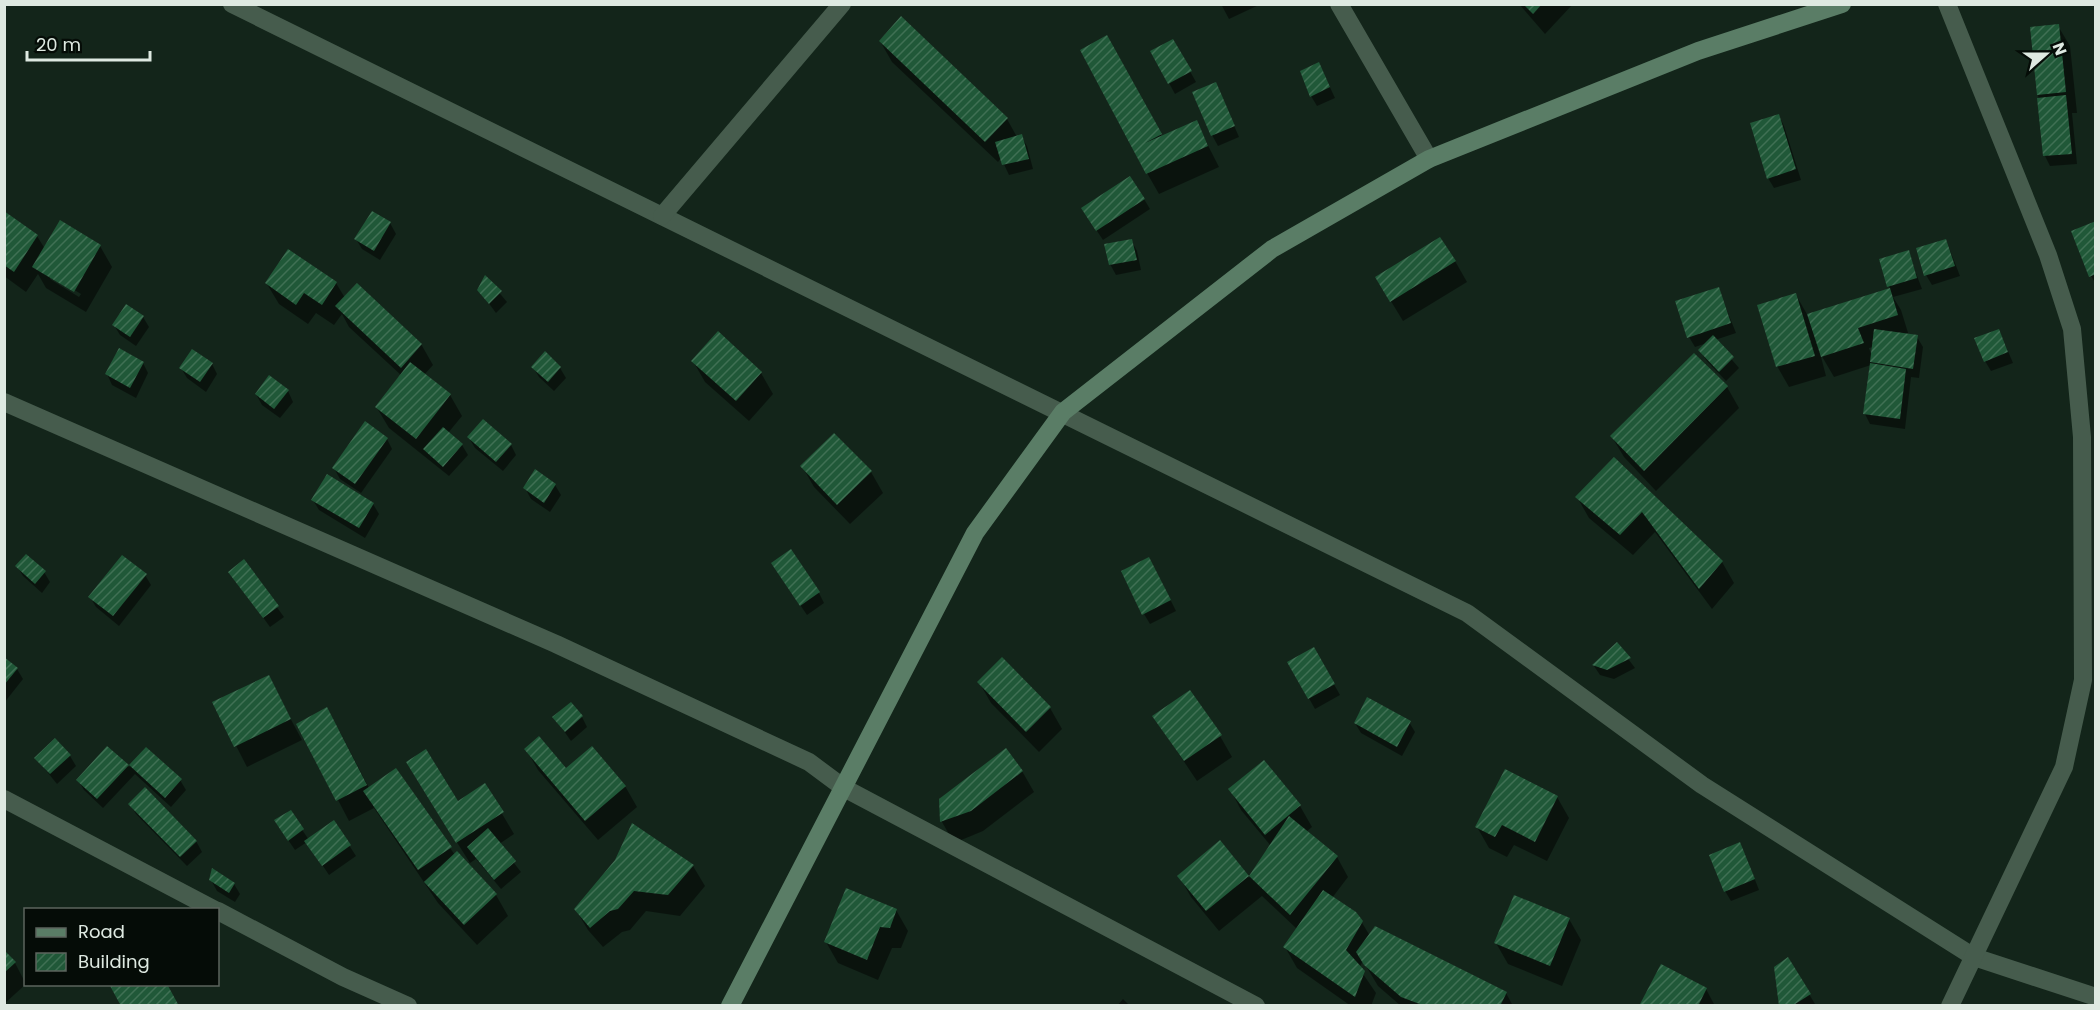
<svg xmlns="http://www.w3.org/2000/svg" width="2100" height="1010" viewBox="0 0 2100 1010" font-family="Poppins,sans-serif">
  <defs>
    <pattern id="building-hatch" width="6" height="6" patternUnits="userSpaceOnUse" patternTransform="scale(1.5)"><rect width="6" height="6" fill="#205838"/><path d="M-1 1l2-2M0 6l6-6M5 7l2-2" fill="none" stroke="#407054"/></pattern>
  </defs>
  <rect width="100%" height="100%" fill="#13251a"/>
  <!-- shadow -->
  <g fill="#0007" fill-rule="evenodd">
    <polygon points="1221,4 1261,4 1229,19"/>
    <polygon points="1519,4 1573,4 1545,34"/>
    <polygon points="2058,26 2070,46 2077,113 2072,113 2077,164 2050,166 2045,156 2038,94"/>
    <polygon points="880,41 1007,119 1017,137 1021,136 1027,146 1033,169 1009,175 1001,158 998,162 892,62"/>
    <polygon points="1173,41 1196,82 1175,94 1152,52"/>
    <polygon points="1119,58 1162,137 1196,122 1219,167 1159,194 1147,173"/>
    <polygon points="1319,64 1335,98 1317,106 1311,96"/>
    <polygon points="1216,84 1239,137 1218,146 1212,135"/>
    <polygon points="1779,116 1784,126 1801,180 1774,188 1768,178"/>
    <polygon points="1144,199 1150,209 1103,240 1089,219"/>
    <path d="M4 213 37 236 45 249 100 246 112 267 86 312 46 288 38 274 26 292 4 276ZM50 275 81 294 79 297 50 279Z"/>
    <polygon points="390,223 396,234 380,260 362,249 356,239"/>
    <polygon points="2096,223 2096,284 2091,276"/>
    <polygon points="1131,240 1137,251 1141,270 1116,275 1110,264"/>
    <polygon points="1946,240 1960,276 1932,285 1926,275"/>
    <polygon points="289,251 336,283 345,298 421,344 433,365 424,375 450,395 462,416 448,433 462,445 468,455 449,476 389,428 377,408 402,376 349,327 342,314 334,325 316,313 308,324 279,304 267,284"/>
    <path d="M1908 252 1922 289 1893 297 1901 310 1909 336 1917 337 1923 347 1919 378 1911 377 1905 429 1870 424 1865 414 1871 365 1834 377 1820 353 1826 376 1789 387 1777 366 1796 295 1808 316 1890 289 1889 286ZM1873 347 1872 357 1869 348Z"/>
    <polygon points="1455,261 1467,282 1403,321 1389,298"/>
    <polygon points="486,277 507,302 496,313 479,290"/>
    <polygon points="1718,288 1736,333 1715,340 1739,368 1726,381 1706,360 1700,350 1707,343 1695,347 1689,337"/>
    <polygon points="143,317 149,327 136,346 120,335 114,325"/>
    <polygon points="1999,330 2013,363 1991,371 1985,361"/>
    <polygon points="718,333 761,373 773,394 749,421 705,382 693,361"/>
    <polygon points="143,363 148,373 136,398 112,385 107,374"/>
    <polygon points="212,364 217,374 206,392 187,378 181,368"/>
    <polygon points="533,367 560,368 566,378 554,391 539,377"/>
    <polygon points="1727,387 1739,408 1656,491 1624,457 1612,437"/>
    <polygon points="288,391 293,402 280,418 262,405 256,394"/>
    <polygon points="469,438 511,445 516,455 503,471 475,448"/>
    <polygon points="387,439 392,449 361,493 340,479 334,468"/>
    <polygon points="1614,459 1722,562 1734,583 1712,609 1655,532 1633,555 1589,518 1577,497"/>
    <polygon points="802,466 871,472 883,493 850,524 814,487"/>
    <polygon points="555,485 561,495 550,512 531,499 525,488"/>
    <polygon points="313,500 373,504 379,514 365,538 319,510"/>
    <polygon points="244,562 284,617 270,627 230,572"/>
    <polygon points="17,566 44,572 50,582 42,593 23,576"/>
    <polygon points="1155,569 1176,611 1150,624 1144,614"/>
    <polygon points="779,574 819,593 824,603 807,615"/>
    <polygon points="145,575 151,585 119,626 96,607 90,597"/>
    <polygon points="1617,644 1635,668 1614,679 1600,675 1594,666"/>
    <polygon points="1314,649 1340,695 1315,709 1289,663"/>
    <polygon points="4,659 17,669 23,679 4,703"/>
    <polygon points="268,677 302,740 247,767 214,703"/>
    <polygon points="979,682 1050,708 1062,729 1039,752 991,703"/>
    <polygon points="554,717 582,717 587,727 571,741"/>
    <polygon points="1154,717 1220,736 1232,757 1197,781"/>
    <polygon points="1409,722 1415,732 1402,756 1361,733 1355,723"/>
    <polygon points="339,730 369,788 450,848 455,855 457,853 496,895 508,916 477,945 438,903 374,808 349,821 338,800"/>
    <polygon points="107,748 129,767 146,749 180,780 186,790 171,807 135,774 103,808 84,790 78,780"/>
    <polygon points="526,749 566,770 625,786 637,807 598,840 538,770"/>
    <polygon points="70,756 76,766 57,784 36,758"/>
    <polygon points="1022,771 1034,792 983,831 954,843 942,822 941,799"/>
    <polygon points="420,784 457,803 485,785 514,834 499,844 521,872 501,889 476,859 470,863"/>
    <polygon points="1230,789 1300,806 1312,827 1306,832 1337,857 1348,877 1332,898 1361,921 1370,936 1506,993 1513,1006 1401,1006 1378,986 1363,961 1359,968 1376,993 1371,1006 1351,1006 1297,968 1285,947 1297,929 1262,896 1219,931 1191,897 1179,876 1220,843 1249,878 1271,846 1241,810"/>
    <polygon points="1557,797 1569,818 1547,861 1514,845 1507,857 1489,848 1477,827"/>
    <polygon points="130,804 196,841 202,852 187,866 136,814"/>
    <polygon points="290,812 309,840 334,822 356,856 329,875 307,842 295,850 282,831"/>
    <polygon points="1745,854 1759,890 1731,901 1725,891"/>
    <polygon points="693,866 705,886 680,916 646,911 630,930 622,932 603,947 588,930 576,910"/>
    <polygon points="211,880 234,884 240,894 235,902 217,891"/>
    <polygon points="896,910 908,931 901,948 892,948 878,980 838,963 826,942"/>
    <polygon points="1569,919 1581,940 1562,986 1508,964 1496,943"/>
    <polygon points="4,952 15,963 26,984 4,1004"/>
    <polygon points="1788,959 1815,1004 1814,1006 1780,1006"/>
    <polygon points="1706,989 1715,1006 1641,1006"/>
    <polygon points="1123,999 1130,1006 1117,1006"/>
  </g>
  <!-- building -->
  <g fill="url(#building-hatch)">
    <polygon points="1523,4 1542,4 1533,14"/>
    <polygon points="901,16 1008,118 985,142 879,41"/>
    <polygon points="2059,24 2066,92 2037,95 2030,27"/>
    <polygon points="1107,35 1162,134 1145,143 1197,120 1208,146 1146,174 1080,50"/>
    <polygon points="1173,39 1192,71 1168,84 1150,51"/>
    <polygon points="1319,62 1330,87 1310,97 1300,71"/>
    <polygon points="1216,82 1235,126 1211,136 1192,92"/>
    <polygon points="2066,95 2072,154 2043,156 2037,98"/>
    <polygon points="1779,114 1796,169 1767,179 1750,123"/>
    <polygon points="1022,134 1029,159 1002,165 995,142"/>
    <polygon points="1130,176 1145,199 1096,231 1081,208"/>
    <polygon points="4,211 38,235 14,272 4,265"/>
    <polygon points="372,211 391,222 374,251 354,239"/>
    <polygon points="60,220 101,245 74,292 32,267"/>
    <polygon points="2096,221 2096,274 2089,277 2071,231"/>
    <polygon points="1440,237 1456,261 1390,302 1375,277"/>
    <polygon points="1132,239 1137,260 1109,265 1104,244"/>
    <polygon points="1946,239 1955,266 1924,276 1916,248"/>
    <polygon points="288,249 337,282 322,305 304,293 296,305 265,283"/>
    <polygon points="1909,250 1917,278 1887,287 1879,259"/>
    <polygon points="485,275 502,291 489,304 477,290"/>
    <polygon points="357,283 422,344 401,368 335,306"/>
    <polygon points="1719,287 1731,323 1687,338 1675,301"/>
    <polygon points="1890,288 1898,315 1858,328 1864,343 1821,357 1807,314"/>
    <polygon points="1796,293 1815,356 1776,367 1757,305"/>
    <polygon points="126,304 144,316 130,337 112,325"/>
    <polygon points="1874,329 1918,335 1913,369 1870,362"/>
    <polygon points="1999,329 2008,352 1984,362 1974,338"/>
    <polygon points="718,331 762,372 736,401 691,361"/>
    <polygon points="1713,335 1734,357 1719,372 1698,350"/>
    <polygon points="119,348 144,362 130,388 105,374"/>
    <polygon points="192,349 213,363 200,382 179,368"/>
    <polygon points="545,351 561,367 548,382 531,367"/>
    <polygon points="1694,353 1728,386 1644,471 1610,436"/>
    <polygon points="410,362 451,394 416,439 375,407"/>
    <polygon points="1870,363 1906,369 1900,419 1863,414"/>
    <polygon points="269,375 289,390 274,409 255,394"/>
    <polygon points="483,419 512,444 496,462 467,437"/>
    <polygon points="365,421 388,438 355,484 332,468"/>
    <polygon points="443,427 463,444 443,467 423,449"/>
    <polygon points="834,433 872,471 837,505 800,466"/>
    <polygon points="1614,457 1723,561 1699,589 1642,512 1620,535 1575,497"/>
    <polygon points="535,469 556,484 544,503 523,488"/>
    <polygon points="327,474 374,503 359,528 311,500"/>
    <polygon points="791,549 820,592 800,606 771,563"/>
    <polygon points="26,554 46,571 35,584 15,566"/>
    <polygon points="122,555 147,574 113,616 88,597"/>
    <polygon points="1149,557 1171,600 1142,615 1121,571"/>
    <polygon points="244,559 279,606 263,618 228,572"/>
    <polygon points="1617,642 1631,658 1607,670 1592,665"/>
    <polygon points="1314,647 1335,684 1308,699 1287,662"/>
    <polygon points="4,657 18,668 4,685"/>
    <polygon points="1002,657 1051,707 1026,732 977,682"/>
    <polygon points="269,675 291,719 234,747 212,702"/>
    <polygon points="1190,690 1222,735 1184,761 1152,716"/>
    <polygon points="1367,697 1411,721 1397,747 1354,723"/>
    <polygon points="571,702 583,716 565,732 552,717"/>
    <polygon points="327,707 367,785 336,801 296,724"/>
    <polygon points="539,736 566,768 592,746 626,786 585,821 524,749"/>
    <polygon points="55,738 71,755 50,774 34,758"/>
    <polygon points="107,746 129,765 146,747 182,779 165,798 129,765 97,799 76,780"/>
    <polygon points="1006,748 1023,771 971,811 940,822 939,799"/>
    <polygon points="426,749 458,801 485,783 504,812 456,843 406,762"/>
    <polygon points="1264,760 1301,805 1265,835 1228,789"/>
    <polygon points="396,768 452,847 418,870 363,791"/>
    <polygon points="1505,769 1558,796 1535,842 1502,825 1495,837 1475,827"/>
    <polygon points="145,787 197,841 180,857 128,804"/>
    <polygon points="291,810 304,829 288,841 274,820"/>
    <polygon points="1289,816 1338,856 1290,915 1249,876"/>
    <polygon points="334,820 351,845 322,866 304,841"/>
    <polygon points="632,823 694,865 668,895 634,891 618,909 610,911 590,928 574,909 615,860"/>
    <polygon points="488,828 516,861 494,880 467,847"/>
    <polygon points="1220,840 1249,876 1206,911 1177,876"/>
    <polygon points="1740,842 1755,879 1724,892 1709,855"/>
    <polygon points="457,851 497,894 464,925 424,882"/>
    <polygon points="212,868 235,883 229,893 209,880"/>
    <polygon points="846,888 897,909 890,928 880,927 867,960 824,942"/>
    <polygon points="1323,890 1356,912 1363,921 1346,950 1365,971 1355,997 1283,947"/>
    <polygon points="1514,895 1570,918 1550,966 1494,943"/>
    <polygon points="1375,926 1507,992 1500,1006 1425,1006 1401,997 1364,965 1356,952"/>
    <polygon points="4,950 16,962 4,973"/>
    <polygon points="1788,957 1811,994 1792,1006 1779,1006 1774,967"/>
    <polygon points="1661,964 1707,988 1698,1006 1639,1006"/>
    <polygon points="109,984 167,984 179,1006 121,1006"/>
  </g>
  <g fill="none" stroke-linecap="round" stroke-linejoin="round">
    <!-- street -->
    <g stroke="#465c4d" stroke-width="18">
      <polyline points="232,4 1467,613 1702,785 1974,957 2096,997"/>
      <polyline points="1339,4 1429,159"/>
      <polyline points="1947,4 2048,255 2072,329 2082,437 2083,680 2064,767 1950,1006"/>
      <polyline points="662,216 842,4"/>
      <polyline points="4,402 556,644 809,762 844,788 1256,1006"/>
      <polyline points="4,799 215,910"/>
      <polyline points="218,911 343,977 408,1006"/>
    </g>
    <!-- secondary -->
    <polyline stroke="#5a7d66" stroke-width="18" points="730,1006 975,533 1063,412 1272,249 1429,159 1698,51 1842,4"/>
  </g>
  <!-- border -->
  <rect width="2100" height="1010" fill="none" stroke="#dee9e1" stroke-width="12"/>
  <!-- legend -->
  <rect x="24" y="908" width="195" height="78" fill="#050c07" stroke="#5c645e" stroke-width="1.5"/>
  <rect x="36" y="928" width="30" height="9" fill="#5a7d66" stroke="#5c645e" stroke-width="1.5"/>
  <text x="78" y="938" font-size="18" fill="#dee9e1">Road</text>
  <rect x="36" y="953" width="30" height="18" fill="url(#building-hatch)" stroke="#5c645e" stroke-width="1.5"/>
  <text x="78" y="968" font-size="18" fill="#dee9e1">Building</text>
  <!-- north arrow -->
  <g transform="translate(2046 54) rotate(69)" stroke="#050c07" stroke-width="4.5" paint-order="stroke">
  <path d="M0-4.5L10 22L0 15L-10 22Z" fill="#dee9e1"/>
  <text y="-9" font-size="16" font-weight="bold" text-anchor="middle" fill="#dee9e1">N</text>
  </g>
  <!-- scale -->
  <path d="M27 51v9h123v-9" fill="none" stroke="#dee9e1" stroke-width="3"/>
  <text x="36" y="51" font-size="18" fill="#dee9e1" stroke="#050c07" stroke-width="4.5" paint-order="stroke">20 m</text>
</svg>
